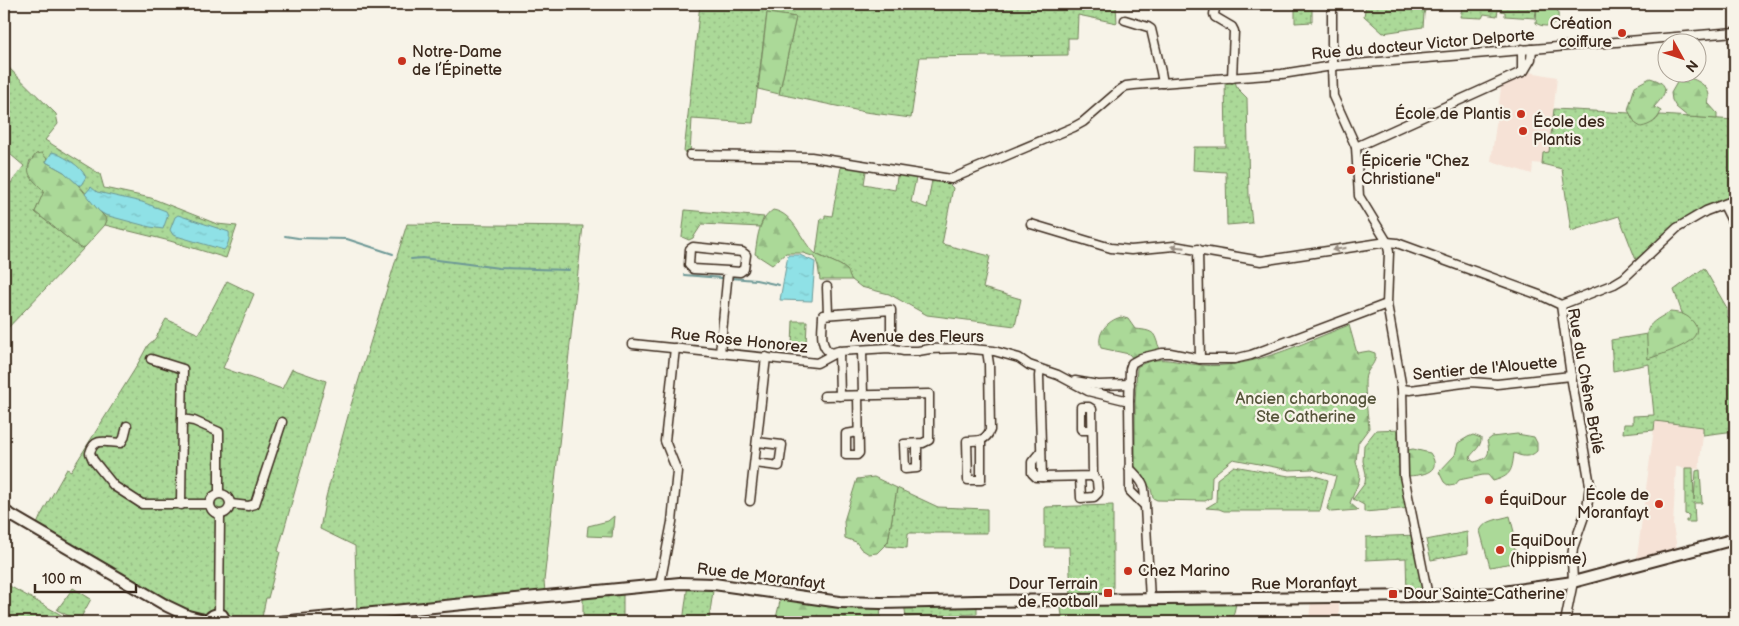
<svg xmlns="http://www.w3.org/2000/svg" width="1739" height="626" viewBox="0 0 1739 626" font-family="'Balsamiq Sans',sans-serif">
  <defs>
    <pattern id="green-dots" width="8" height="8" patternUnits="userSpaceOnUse" patternTransform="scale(1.25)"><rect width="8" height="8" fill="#abd998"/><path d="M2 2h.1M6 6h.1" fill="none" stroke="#94ba83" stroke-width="1.8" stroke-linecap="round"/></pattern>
    <pattern id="forest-firs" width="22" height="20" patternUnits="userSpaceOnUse" patternTransform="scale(1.25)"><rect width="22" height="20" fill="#abd998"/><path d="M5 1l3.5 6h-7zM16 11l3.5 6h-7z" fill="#94ba83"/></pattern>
    <pattern id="water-ripples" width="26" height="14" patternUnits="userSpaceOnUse" patternTransform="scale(1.25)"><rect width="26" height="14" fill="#8fe1e6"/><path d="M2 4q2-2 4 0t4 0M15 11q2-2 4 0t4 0" fill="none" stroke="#7cc1c5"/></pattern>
  </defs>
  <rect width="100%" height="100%" fill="#f7f3e8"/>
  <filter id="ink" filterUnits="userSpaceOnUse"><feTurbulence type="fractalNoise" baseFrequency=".02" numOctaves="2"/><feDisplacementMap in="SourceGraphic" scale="10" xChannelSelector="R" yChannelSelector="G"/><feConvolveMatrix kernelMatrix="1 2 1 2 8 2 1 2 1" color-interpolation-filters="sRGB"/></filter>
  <g filter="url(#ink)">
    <!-- built -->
    <g fill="#f6e2d6">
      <polygon points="1524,71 1557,77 1549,153 1543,153 1542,164 1533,163 1532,174 1491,161 1502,81"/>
      <polygon points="1655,421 1704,427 1699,469 1676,467 1673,526 1678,554 1639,565 1637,557"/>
      <polygon points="1311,598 1339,598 1339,622 1309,622"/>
    </g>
    <!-- green -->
    <g fill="url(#green-dots)" stroke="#73825b">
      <polygon points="700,4 1116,4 1117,23 1078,15 1077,38 1068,38 1068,55 920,57 911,118 865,112 779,94 796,17 767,13 753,123 692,119 690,154 684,152"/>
      <polygon points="1295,4 1312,4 1312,22 1295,23"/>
      <polygon points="1366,4 1383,4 1389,6 1389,4 1427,4 1424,14 1423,27 1383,33 1364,16"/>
      <polygon points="1463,4 1537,4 1535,18 1505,16 1505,12 1498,10 1497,16 1484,14 1482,18 1460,17"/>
      <path d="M4 63 56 114 58 124 45 140 100 174 104 188 151 198 217 224 237 226 226 258 170 241 105 225 107 220C105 217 78 183 74 180 66 174 41 165 30 160 25 175 35 181 45 191L35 212 79 247H85L4 332V192L24 166 4 149Z"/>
      <polygon points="1225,78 1235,81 1237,88 1247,98 1249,196 1252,223 1227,225 1226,172 1193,170 1194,147 1226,147"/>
      <polygon points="1554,109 1630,113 1632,119 1655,121 1660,115 1735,120 1735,200 1691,220 1638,265 1619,216 1571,231 1562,169 1542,164 1543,153 1549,152"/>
      <polygon points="842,162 867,165 864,184 895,190 898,170 917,173 911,202 927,208 932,180 946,181 953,188 942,244 990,256 983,288 1021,299 1015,326 927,315 889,294 861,287 852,280 842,266 816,254 821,218 825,219 825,215 832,216"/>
      <polygon points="685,210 764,217 760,227 702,224 693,238 689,240 682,237"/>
      <polygon points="407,224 583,226 544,581 545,592 357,615 355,546 320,529 326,497 351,405"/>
      <polygon points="1704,268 1727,308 1727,316 1730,319 1735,352 1735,431 1703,435 1703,427 1655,421 1654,430 1623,433 1624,424 1633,424 1633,416 1654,415 1649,364 1613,371 1611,340 1647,334 1649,359 1694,324 1682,313 1674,290"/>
      <polygon points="227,281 254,294 223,368 282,389 292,369 326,381 278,551 280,552 268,598 266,598 261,622 230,622 224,612 223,606 216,606 214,611 206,617 195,617 35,529 41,515 67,469 71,471 135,369 148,345 155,339 166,319 199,334"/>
      <polygon points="793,321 807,321 806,346 792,346"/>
      <polygon points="1402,429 1404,476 1412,508 1364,512 1364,505 1353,499 1365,483 1366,474 1363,461 1364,445 1376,430"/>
      <polygon points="1234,466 1289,476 1312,475 1328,480 1320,511 1224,511 1219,509 1206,508 1216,502 1217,479"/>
      <polygon points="1685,468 1693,468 1694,500 1696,471 1700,470 1702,503 1694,503 1695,522 1686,522 1686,520 1688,520 1689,515 1685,514"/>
      <polygon points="897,488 938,507 987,509 987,533 908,533 907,548 885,546 888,542"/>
      <polygon points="1113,505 1113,600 1071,601 1069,547 1045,547 1045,507"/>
      <polygon points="1467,532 1468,553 1431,560 1426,540"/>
      <polygon points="1417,535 1428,596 1407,597 1406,558 1366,560 1366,537"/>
      <polygon points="4,583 74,622 4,622"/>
      <polygon points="688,584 714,584 709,619 732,622 683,622"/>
      <polygon points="73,588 91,599 79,621 57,610"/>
      <polygon points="623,588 623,622 583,622 583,592"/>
      <polygon points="977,601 977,614 906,617 904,603"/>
    </g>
    <!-- forest -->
    <g fill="url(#forest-firs)" stroke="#73825b">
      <path d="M1537 4H1557C1557 8 1559 16 1558 20 1554 28 1541 27 1536 23Z"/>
      <polygon points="767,13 796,17 779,94 758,89"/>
      <path d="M1686 77C1699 80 1713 88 1708 103L1717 113V119L1688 117 1676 107 1672 100 1671 93 1679 79Z"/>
      <path d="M1650 78C1672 84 1666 94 1654 107L1661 111C1658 120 1651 125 1641 127L1636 124 1628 110 1635 86Z"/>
      <path d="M42 153 47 159 46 162 64 172 74 180 107 220 105 225 85 247 80 248 35 212 44 191C31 178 21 172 36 154Z"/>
      <path d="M773 210C796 214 800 242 816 254 826 260 838 262 847 270 850 274 848 276 852 280H820L818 266 815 257 803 253H786L772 265 755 254C758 236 758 221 773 210Z"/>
      <path d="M1670 312C1681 313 1687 314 1694 323 1708 342 1661 354 1648 359 1647 329 1641 327 1670 312Z"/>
      <path d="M1121 317 1128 319 1135 329C1160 331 1152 335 1162 353L1135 361 1129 354 1101 348C1096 333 1107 321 1121 317Z"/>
      <path d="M1349 325 1357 353 1369 351 1375 353C1377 363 1369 367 1366 375 1363 384 1368 416 1369 428L1358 443 1356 462 1360 475 1359 481 1350 503 1358 510 1331 512 1327 509 1336 476 1312 469 1290 470 1233 459 1212 476 1211 498 1205 501 1157 500 1153 498 1151 489 1135 466V402L1137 367C1159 353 1177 363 1200 365 1251 370 1302 343 1349 325Z"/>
      <path d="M1517 434 1534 437 1537 443V451C1530 458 1522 457 1514 453 1512 471 1511 476 1493 481L1488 475H1483L1459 480 1455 485 1449 486 1444 482 1439 472 1455 455 1458 443 1468 437 1473 435 1481 438C1482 446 1474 451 1470 457L1471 460 1474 462C1488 459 1491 454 1487 441L1492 437Z"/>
      <path d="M1413 449 1430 453C1445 474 1417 476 1404 476L1403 451Z"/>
      <polygon points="874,477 897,488 888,542 877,553 869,554 861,549 856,542 845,538 844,521 857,479"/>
      <polygon points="614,516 612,537 587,536 588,526 608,521"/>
      <polygon points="782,593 881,603 880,622 775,622"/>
    </g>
    <!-- pitch -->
    <g fill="#abd998" stroke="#73825b">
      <path d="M1510 516 1515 536 1512 538 1518 562 1490 567 1480 531C1484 520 1501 519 1510 516Z"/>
      <polygon points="1237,599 1233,617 1229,616 1227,622 1063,622 1061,609 1063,601"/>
    </g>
    <!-- water -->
    <g fill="url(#water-ripples)" stroke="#6d9896">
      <path d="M52 152 56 153C67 159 80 165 86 177L81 185H78L64 172 46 162Z"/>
      <polygon points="91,187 97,192 142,202 166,211 168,215 163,229 150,227 105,215 99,211 85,194"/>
      <path d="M178 215 229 232C230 238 228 246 224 250L173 235 170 230 175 217Z"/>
      <polygon points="788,255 800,255 815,262 812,301 780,300"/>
    </g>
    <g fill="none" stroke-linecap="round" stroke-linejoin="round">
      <!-- stream -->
      <g stroke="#6d9896" stroke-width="2">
        <polyline points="285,236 298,238 347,239 393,254"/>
        <polyline points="411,259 422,258 499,268 569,270"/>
        <polyline points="684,275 722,278"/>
        <polyline points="731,278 756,280 779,285"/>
      </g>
      <defs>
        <g id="minor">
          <polyline points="1216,4 1214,14 1215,17 1232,27 1234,31 1232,78"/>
          <polyline points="1332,4 1332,66 1333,96 1356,147 1359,196 1387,242 1389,252 1387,304 1402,389 1404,476 1428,596"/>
          <polyline points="1125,20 1148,27 1151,29 1161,72 1163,83"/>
          <polyline points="1522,49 1522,72"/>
          <polyline points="1356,147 1524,71 1531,59 1532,49"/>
          <polyline points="690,155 811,157 951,179 1074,127 1083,122 1120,90 1126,86 1134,85 1282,74 1332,66 1735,32"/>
          <polyline points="1724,205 1735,227"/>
          <polyline points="1031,224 1111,248 1131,250 1174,246 1261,261 1387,242 1397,243 1542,296 1561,305 1571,376 1590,485 1587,508 1573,548 1572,559 1573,582 1565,622"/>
          <polyline points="1198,249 1200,359"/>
          <polyline points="827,287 828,314"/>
          <polyline points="1561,305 1614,284 1624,278 1677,228 1706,211 1735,200"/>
          <path d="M891 340V310L823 315C823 326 818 347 831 353L839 351 889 348 904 351H918L930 349 961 348 994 351 1019 358 1029 365 1058 375 1088 391 1129 401"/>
          <polyline points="633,344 817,363 839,351 840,396"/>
          <polyline points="862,351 863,395"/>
          <polyline points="720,353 728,271 740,272 744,269 746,255 742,252 693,247 690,249 689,265 693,269 728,271"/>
          <polyline points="151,359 183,369 182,419 194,421 219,432 219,493"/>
          <polyline points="1040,369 1039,376 1042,477 1093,476 1092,409 1089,407 1081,407 1081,429 1082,430 1092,430"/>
          <polyline points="1075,381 1098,385 1130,384"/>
          <polyline points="1402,389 1410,390 1471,382 1497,384 1571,376"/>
          <polyline points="824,396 929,394 929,440 923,443 904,444 905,469 917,468 917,444"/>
          <polyline points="858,396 859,453 857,455 846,455 846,434 858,432"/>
          <path d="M127 426 124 438 121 443C108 443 94 436 90 453L93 460 114 486 142 504H210"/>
          <path d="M981 441V480H968L967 441C978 441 986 441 990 430L989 364 987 351"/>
          <polyline points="1041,451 1032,462 1032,473 1036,477 1042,477"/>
          <polyline points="755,463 779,466 782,445 757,442"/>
          <path d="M1129 468C1145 483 1145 485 1145 506L1150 600"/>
          <polyline points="1080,477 1081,498 1094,497 1098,493 1097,481 1093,476"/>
          <circle cx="220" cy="504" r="10"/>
          <polyline points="750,501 766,357"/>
          <polyline points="231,504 248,506 255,504 282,422"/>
          <polyline points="181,505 182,419"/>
          <polyline points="1145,506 1130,491 1129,401 1130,369 1132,363 1141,358 1162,353 1170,353 1200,359 1234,359 1251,355 1387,304"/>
          <polyline points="660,584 672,522 677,471 665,441 675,348"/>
          <polyline points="219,614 220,515"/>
        </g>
        <g id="major">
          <polyline points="4,511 167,606 188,616 208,621"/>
          <path d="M208 622C210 616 215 613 222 615L226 622"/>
          <polyline points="280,622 680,583 714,584 840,602 881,603 977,601 1428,596 1496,593 1573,582 1735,539"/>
        </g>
      </defs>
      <!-- minor casing -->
      <use href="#minor" stroke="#3b2a1e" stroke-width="11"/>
      <!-- major casing -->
      <use href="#major" stroke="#3b2a1e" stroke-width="14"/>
      <!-- minor -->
      <use href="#minor" stroke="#f7f3e8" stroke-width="8"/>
      <!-- major -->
      <use href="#major" stroke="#f7f3e8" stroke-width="10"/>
    </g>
    <!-- one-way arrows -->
    <defs><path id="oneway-solid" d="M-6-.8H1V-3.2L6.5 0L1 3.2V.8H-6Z" transform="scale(1.25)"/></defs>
    <g fill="#998e83">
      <use href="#oneway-solid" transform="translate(1178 247) rotate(-175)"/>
      <use href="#oneway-solid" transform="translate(1339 249) rotate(171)"/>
    </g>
  </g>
  <!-- markers -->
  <g fill="#c8321e" stroke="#f7f3e8" stroke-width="2">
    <circle cx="1622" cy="33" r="5"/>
    <circle cx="402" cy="61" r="5"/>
    <circle cx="1521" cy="114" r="5"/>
    <circle cx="1523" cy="131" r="5"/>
    <circle cx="1351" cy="170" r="5"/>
    <circle cx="1489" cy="500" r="5"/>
    <circle cx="1659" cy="504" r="5"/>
    <circle cx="1500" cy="550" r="5"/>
    <circle cx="1128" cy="571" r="5"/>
    <rect x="1103" y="588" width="10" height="10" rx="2.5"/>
    <rect x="1388" y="589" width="10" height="10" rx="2.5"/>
  </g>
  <g text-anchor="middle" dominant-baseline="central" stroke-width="4.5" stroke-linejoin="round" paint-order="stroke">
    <!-- poi labels -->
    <g font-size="16" fill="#3b2a1e" stroke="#f7f3e8" text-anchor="start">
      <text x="1612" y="24" text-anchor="end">Création<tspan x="1612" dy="18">coiffure</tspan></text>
      <text x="412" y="52">Notre-Dame<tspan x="412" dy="18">de l’Épinette</tspan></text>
      <text x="1511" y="114" text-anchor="end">École de Plantis</text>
      <text x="1533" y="122">École des<tspan x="1533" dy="18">Plantis</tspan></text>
      <text x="1361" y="161">Épicerie "Chez<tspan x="1361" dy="18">Christiane"</tspan></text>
      <text x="1649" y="495" text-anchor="end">École de<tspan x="1649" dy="18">Moranfayt</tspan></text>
      <text x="1499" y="500">ÉquiDour</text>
      <text x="1510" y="541">EquiDour<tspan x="1510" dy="18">(hippisme)</tspan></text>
      <text x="1138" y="571">Chez Marino</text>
      <text x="1098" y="584" text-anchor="end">Dour Terrain<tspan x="1098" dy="18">de Football</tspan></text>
      <text x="1403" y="594">Dour Sainte-Catherine</text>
    </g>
    <!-- street labels -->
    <g font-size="16" fill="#3b2a1e" stroke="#f7f3e8">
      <text transform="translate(1423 45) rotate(-5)">Rue du docteur Victor Delporte</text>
      <text x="917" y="337">Avenue des Fleurs</text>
      <text transform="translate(739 341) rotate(6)">Rue Rose Honorez</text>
      <text transform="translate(1485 369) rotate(-5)">Sentier de l'Alouette</text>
      <text transform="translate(1585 381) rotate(80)">Rue du Chêne Brûlé</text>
      <text transform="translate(761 577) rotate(7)">Rue de Moranfayt</text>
      <text transform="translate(1304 584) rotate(-1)">Rue Moranfayt</text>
    </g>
    <!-- park labels -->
    <g font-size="16" fill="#57563c" stroke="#f7f3e8">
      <text x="1306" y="399">Ancien charbonage<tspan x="1306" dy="18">Ste Catherine</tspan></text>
    </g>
  </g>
  <!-- margin -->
  <rect width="1739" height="626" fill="none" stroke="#f7f3e8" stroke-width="20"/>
  <rect x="10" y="10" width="1719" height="606" fill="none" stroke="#3b2a1e" stroke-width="2" filter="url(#ink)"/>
  <!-- north arrow -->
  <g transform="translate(1682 58) rotate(130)"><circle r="24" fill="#f7f3e8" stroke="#aca397"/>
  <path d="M0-4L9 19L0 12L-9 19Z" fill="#c8321e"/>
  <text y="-8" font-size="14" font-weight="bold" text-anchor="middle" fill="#3b2a1e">N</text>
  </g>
  <!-- scale -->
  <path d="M35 584v8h101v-8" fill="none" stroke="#3b2a1e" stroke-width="2.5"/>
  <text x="42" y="584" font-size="15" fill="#3b2a1e" stroke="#f7f3e8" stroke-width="4" paint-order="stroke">100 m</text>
</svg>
